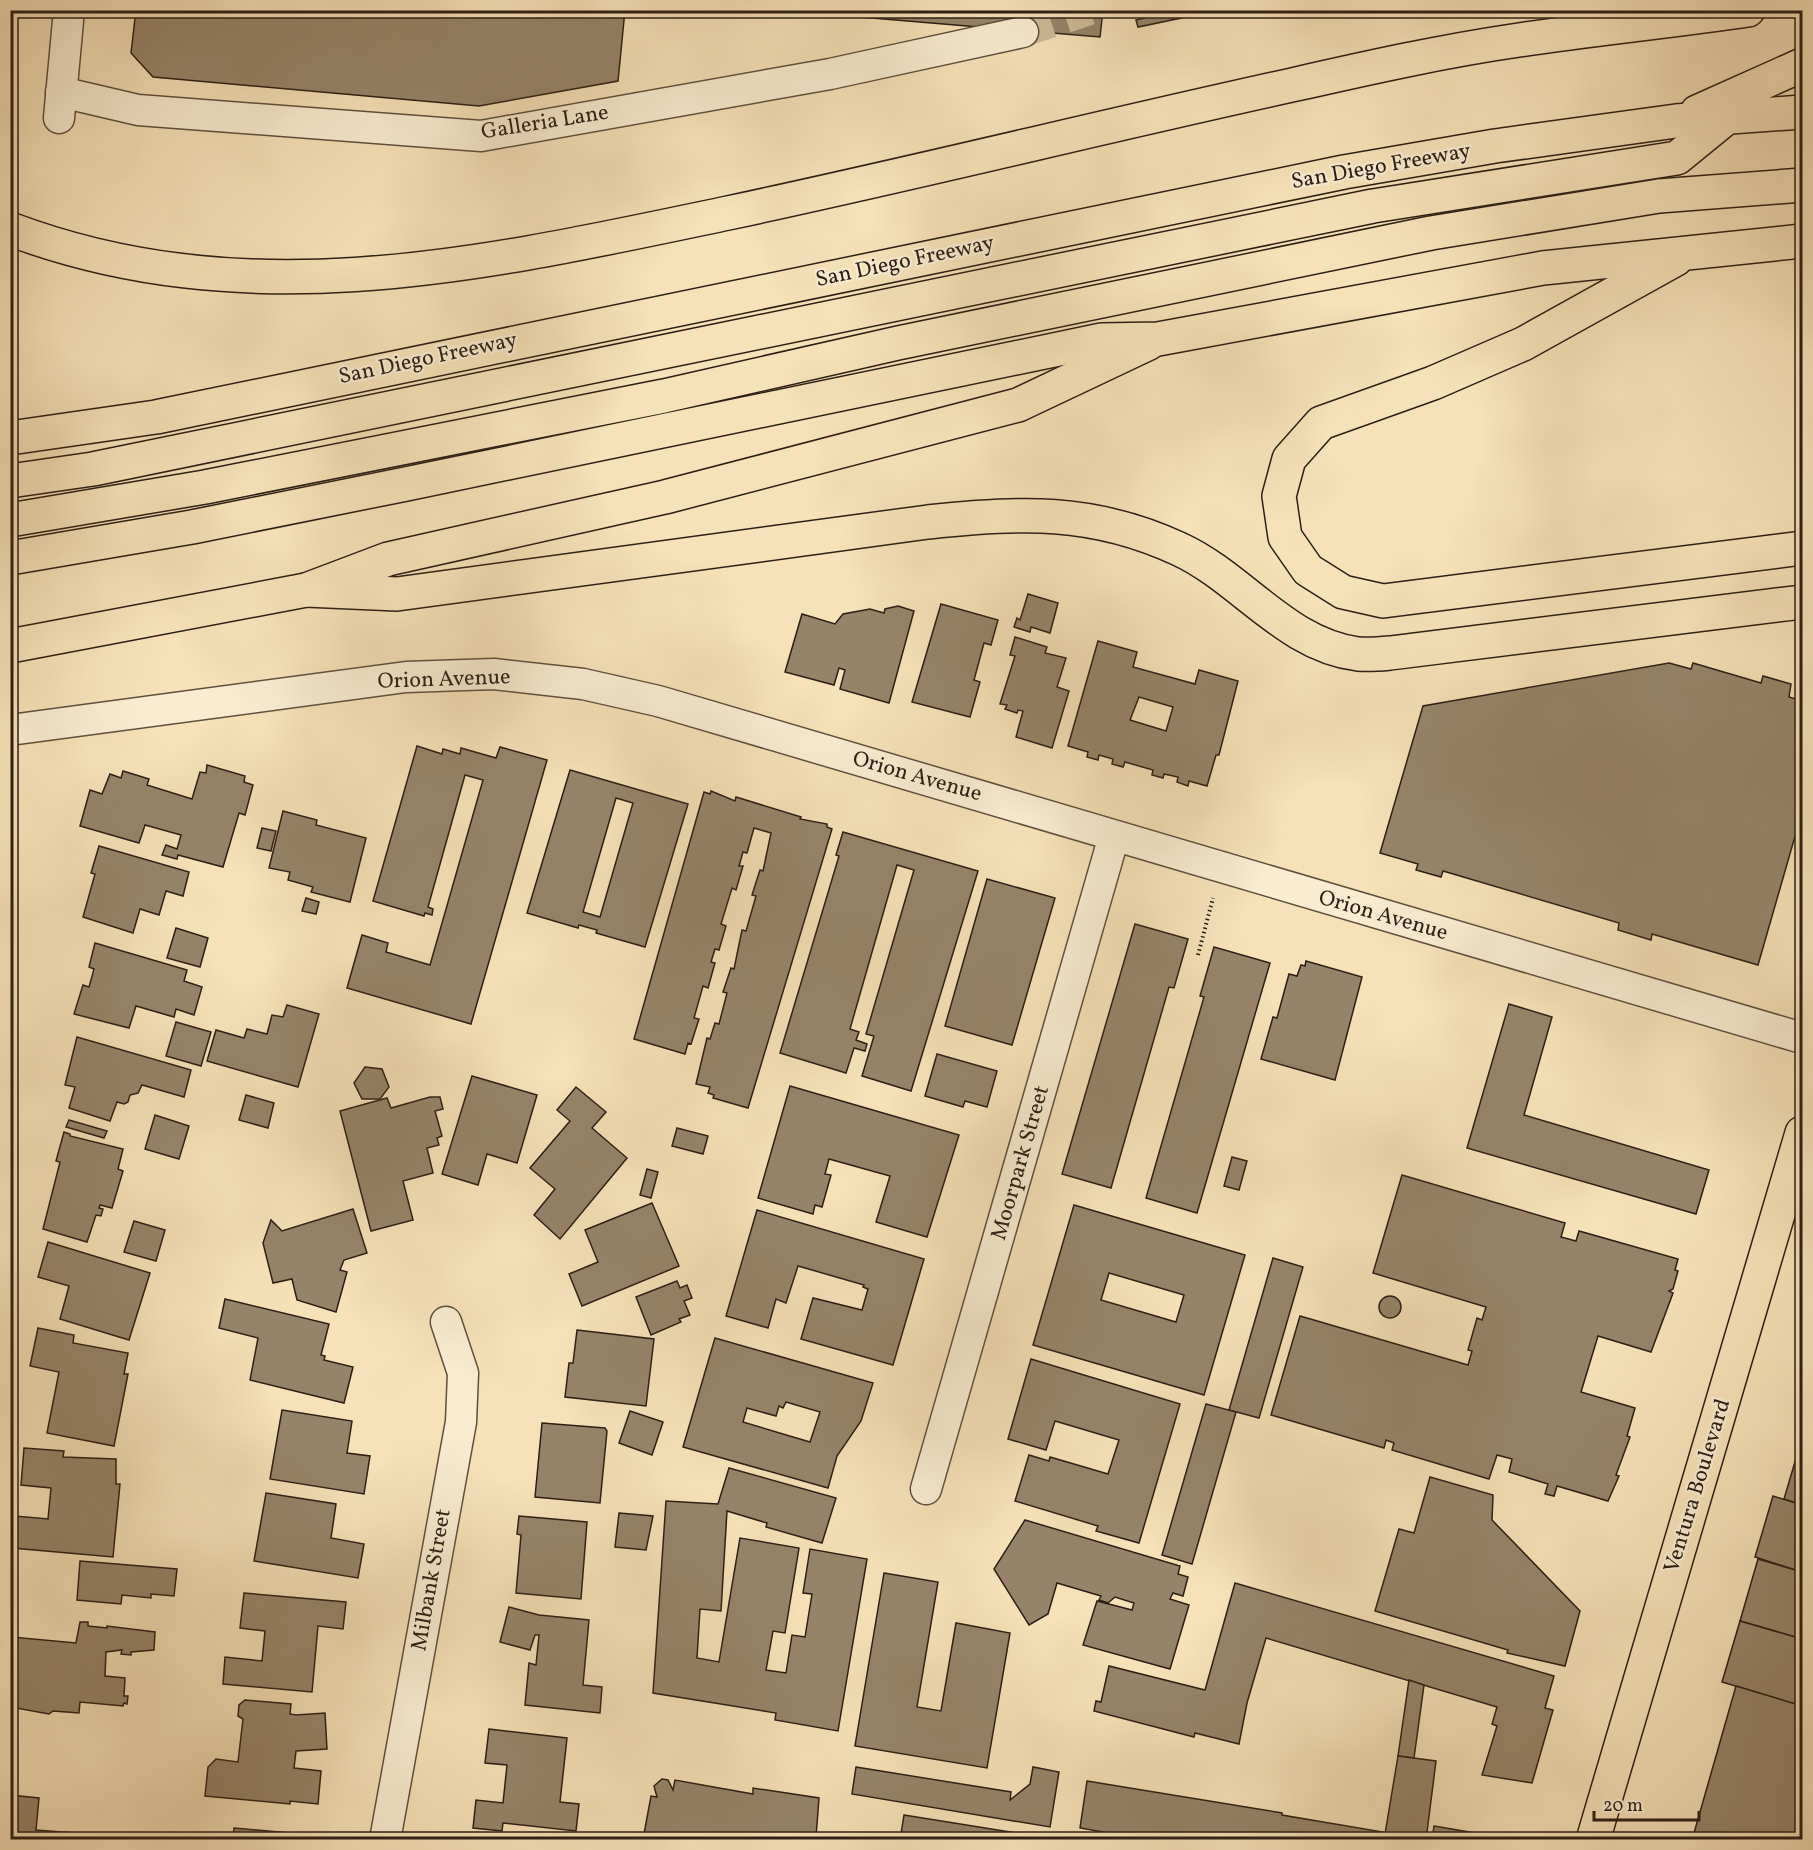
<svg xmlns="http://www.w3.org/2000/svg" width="1813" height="1850" viewBox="0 0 1813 1850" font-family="Vollkorn,serif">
  <rect width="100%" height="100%" fill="#f6e1b8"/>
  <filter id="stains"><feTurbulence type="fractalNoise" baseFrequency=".00333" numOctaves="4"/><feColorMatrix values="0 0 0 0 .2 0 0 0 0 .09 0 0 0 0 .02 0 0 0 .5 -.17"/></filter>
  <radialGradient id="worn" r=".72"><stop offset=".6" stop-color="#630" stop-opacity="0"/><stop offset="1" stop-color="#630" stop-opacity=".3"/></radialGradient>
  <!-- building -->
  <g fill="#96846a" stroke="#2d1f15" stroke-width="1.5" fill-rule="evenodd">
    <polygon points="136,10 625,10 618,81 479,106 153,77 131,53"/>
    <polygon points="836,10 1103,10 1100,37 836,15"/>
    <polygon points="1122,10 1220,10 1138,27 1136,20 1145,18 1145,12"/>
    <polygon points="1028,594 1058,603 1050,633 1031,627 1030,632 1014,627 1017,618 1020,620"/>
    <polygon points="941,604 998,620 991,645 984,643 974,680 980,682 970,717 912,702"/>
    <polygon points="898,606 914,611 889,703 840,689 845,670 839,668 834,685 785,672 802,614 835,624 843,614 870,609 884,613 885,609"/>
    <polygon points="1015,637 1047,647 1045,653 1066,658 1057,687 1069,691 1052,748 1016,737 1023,711 1018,710 1017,713 1005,709 1007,705 1000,704 1015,656 1010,655"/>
    <path d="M1098 641 1137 652 1133 667 1195 684 1199 670 1238 681 1219 755H1216L1207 786 1189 781 1188 786 1177 782 1178 777 1164 774 1163 778 1152 775 1153 770 1125 762 1123 767 1112 764 1113 759 1099 755 1098 760 1087 757 1088 752 1068 746ZM1139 697 1173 707 1166 731 1130 720Z"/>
    <polygon points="1669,663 1691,669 1693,663 1761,683 1763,676 1791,684 1789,697 1802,701 1802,812 1758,965 1652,934 1651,940 1618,930 1619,923 1443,871 1441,877 1416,870 1418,864 1380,853 1423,706"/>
    <polygon points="417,746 442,754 443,749 460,754 461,748 496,758 500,747 547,760 471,1024 347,988 362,935 388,943 386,952 430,965 483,780 465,775 428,907 433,909 432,915 425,913 424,916 373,901"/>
    <polygon points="207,765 245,776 244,782 253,785 245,815 239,813 223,867 178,855 177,859 162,855 166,845 177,849 181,835 145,825 139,843 80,826 90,790 102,794 110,774 121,778 123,771 149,779 147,785 192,799 200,772 206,773"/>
    <path d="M570 770 688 804 645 947 596 933 597 930 579 925 578 928 527 913ZM616 798 633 803 600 917 583 912Z"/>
    <polygon points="711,791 735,801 736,797 801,817 800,819 827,824 827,827 832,829 748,1108 713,1098 714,1095 708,1093 710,1087 696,1084 707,1038 710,1039 715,1023 719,1024 727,993 723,992 731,968 734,969 742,930 746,931 756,896 752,895 760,870 763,871 771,833 754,828 747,853 743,852 739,866 743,866 736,890 732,888 721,924 726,926 719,950 715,949 711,962 715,963 708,988 703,986 694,1018 699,1019 691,1044 688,1043 685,1054 634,1039 704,792 710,794"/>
    <polygon points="283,811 317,820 316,825 366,838 350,902 311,892 313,887 288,880 290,872 269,868"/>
    <polygon points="262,828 276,831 271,851 257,848"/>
    <polygon points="843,832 978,871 911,1091 862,1076 874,1036 866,1034 914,870 897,865 850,1029 859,1032 856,1040 867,1044 865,1051 854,1048 846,1073 780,1053 839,856 836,855"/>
    <polygon points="99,846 189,872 183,896 166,891 159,915 140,909 133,933 83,917 95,874 91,873"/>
    <polygon points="987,879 1055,898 1012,1045 945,1026"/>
    <polygon points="306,898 319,902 316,914 302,911"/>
    <polygon points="1135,924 1188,939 1174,988 1169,987 1111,1188 1062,1174"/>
    <polygon points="176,928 208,938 200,967 167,958"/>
    <polygon points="95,943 187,970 184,981 202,987 194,1015 176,1009 174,1017 136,1006 129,1028 74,1014 83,985 89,987 94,969 89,967"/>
    <polygon points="1214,947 1270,963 1197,1213 1146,1198 1204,997 1200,996"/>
    <polygon points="1306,961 1362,977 1335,1080 1261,1059 1273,1017 1277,1018 1289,974 1297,976 1301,965 1305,966"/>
    <polygon points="1509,1004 1552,1017 1524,1115 1709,1170 1696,1214 1467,1148"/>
    <polygon points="287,1005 319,1014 298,1087 207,1061 216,1030 244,1038 247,1029 267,1034 272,1015 283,1017"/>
    <polygon points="176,1022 211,1032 201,1066 166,1056"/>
    <polygon points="77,1037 191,1070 184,1097 142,1085 138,1093 130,1095 128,1102 124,1104 117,1102 110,1121 69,1108 75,1087 65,1085"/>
    <polygon points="937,1054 997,1071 987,1107 965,1101 963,1107 925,1096"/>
    <polygon points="365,1067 382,1069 389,1087 380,1099 362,1099 354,1083"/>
    <polygon points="472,1076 537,1095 517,1163 487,1154 478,1185 442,1174"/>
    <polygon points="790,1086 959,1135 927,1237 876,1222 890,1176 829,1159 825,1174 831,1175 822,1207 815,1205 813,1214 758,1198"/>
    <polygon points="576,1087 606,1112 592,1128 627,1158 560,1239 534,1215 555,1189 530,1168 570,1121 557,1110"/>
    <polygon points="246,1095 274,1103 268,1128 239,1120"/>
    <polygon points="430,1097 440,1097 443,1109 435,1111 442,1136 437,1138 439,1145 427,1148 433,1173 403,1181 413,1220 371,1231 340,1111 387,1098 391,1108"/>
    <polygon points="155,1115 189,1126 179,1159 145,1149"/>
    <polygon points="69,1120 107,1131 104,1138 66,1127"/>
    <polygon points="677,1128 708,1136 703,1154 672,1146"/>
    <polygon points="64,1132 70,1134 70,1136 123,1149 118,1169 123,1171 112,1208 100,1205 99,1208 103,1209 101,1216 96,1215 87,1242 43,1229 60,1162 56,1161"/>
    <polygon points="1232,1157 1247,1161 1239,1190 1224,1186"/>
    <polygon points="647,1169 658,1172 651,1198 640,1195"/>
    <polygon points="1402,1175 1565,1223 1561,1237 1576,1241 1579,1231 1678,1259 1675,1270 1678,1271 1673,1289 1669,1291 1673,1293 1651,1352 1598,1336 1581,1392 1635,1408 1627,1436 1630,1437 1616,1475 1619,1476 1608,1501 1557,1486 1554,1496 1545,1494 1548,1484 1509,1472 1512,1459 1497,1455 1489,1479 1392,1450 1394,1443 1386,1440 1384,1448 1271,1415 1300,1316 1468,1365 1472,1351 1468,1350 1477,1318 1482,1320 1486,1307 1373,1273"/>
    <polygon points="652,1203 679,1266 582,1306 569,1274 598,1262 585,1230"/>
    <path d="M1074 1205 1245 1255 1204 1395 1033 1345ZM1109 1273 1184 1295 1176 1322 1101 1300Z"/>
    <polygon points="353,1209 367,1253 344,1260 340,1270 347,1272 336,1312 297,1300 292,1279 273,1283 263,1243 271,1220 282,1231"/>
    <polygon points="757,1210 924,1259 893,1365 801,1339 813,1298 862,1310 868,1289 863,1287 864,1285 798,1266 786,1303 776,1299 768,1328 726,1316"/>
    <polygon points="134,1221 165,1230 156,1261 124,1252"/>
    <polygon points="48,1242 150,1273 129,1340 60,1319 69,1286 38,1277"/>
    <polygon points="1273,1258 1303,1267 1259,1418 1229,1410"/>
    <polygon points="677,1281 680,1288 687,1285 692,1298 684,1301 690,1315 679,1319 681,1322 651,1335 636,1297"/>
    <circle cx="1390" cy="1307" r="11"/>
    <polygon points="225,1299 329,1324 321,1355 325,1356 324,1360 353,1367 344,1403 250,1380 258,1338 219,1328"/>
    <polygon points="38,1328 74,1335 73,1343 128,1353 124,1374 128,1374 114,1446 47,1433 59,1372 30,1366"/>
    <polygon points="577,1330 654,1339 646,1406 565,1397 569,1363 573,1363"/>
    <path d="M715 1338 873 1383 861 1421 837 1456 828 1488 683 1447ZM786 1402 820 1412 810 1442 743 1422 747 1408 776 1416 779 1406 783 1408Z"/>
    <polygon points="1031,1359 1180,1404 1139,1543 1096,1531 1098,1526 1015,1501 1029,1455 1049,1461 1050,1457 1108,1474 1119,1440 1055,1421 1046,1450 1008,1439"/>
    <polygon points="1206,1404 1236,1412 1192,1564 1162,1555"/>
    <polygon points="282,1410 352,1421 347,1453 370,1456 364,1494 270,1479"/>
    <polygon points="630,1411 663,1422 652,1455 619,1443"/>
    <polygon points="542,1423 605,1428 607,1431 600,1503 535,1497"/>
    <polygon points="1802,1438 1802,1505 1784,1499"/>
    <polygon points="24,1448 64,1451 63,1457 116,1459 116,1484 120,1484 113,1557 12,1548 15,1516 48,1519 51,1488 21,1485"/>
    <polygon points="729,1468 836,1498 822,1543 766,1527 767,1523 727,1511 721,1611 700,1609 697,1658 719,1662 740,1538 799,1548 785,1633 773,1631 766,1670 786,1673 792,1635 805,1637 812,1594 803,1593 810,1549 867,1559 838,1731 775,1720 776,1713 653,1693 666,1501 718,1504"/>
    <polygon points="1430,1477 1493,1495 1492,1520 1580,1611 1565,1666 1507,1653 1508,1650 1375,1611 1399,1529 1414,1533"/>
    <polygon points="266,1493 336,1504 331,1538 364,1544 358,1578 254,1561"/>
    <polygon points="1773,1496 1802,1505 1802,1572 1755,1557"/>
    <polygon points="619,1513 653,1516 646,1550 615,1547"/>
    <polygon points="519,1516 587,1522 581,1599 516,1593 521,1535 517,1534"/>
    <polygon points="1025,1520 1180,1566 1178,1574 1188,1577 1183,1596 1173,1593 1170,1599 1189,1605 1170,1669 1083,1645 1097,1601 1132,1610 1134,1603 1115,1597 1108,1603 1099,1600 1101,1596 1057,1583 1048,1614 1029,1625 994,1569"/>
    <polygon points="1758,1559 1802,1572 1802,1639 1740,1621"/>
    <polygon points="80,1561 177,1569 174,1596 151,1594 151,1598 122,1595 121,1604 77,1600"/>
    <polygon points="884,1573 938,1582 917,1707 941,1711 956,1623 1010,1633 987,1768 855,1746"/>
    <polygon points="1235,1583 1554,1676 1545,1708 1553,1710 1532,1783 1482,1775 1497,1726 1492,1724 1497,1707 1266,1638 1247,1703 1239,1744 1195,1733 1194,1737 1094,1711 1096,1701 1101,1702 1109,1666 1205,1690"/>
    <polygon points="244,1593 346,1602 343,1629 318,1626 312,1692 223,1684 225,1657 262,1661 265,1631 240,1628"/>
    <polygon points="509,1607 539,1615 589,1620 583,1685 602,1687 600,1713 525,1705 529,1663 536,1665 539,1635 535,1635 530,1650 500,1642"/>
    <polygon points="1740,1621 1802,1639 1802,1706 1722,1682"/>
    <polygon points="80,1622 88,1622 88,1626 107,1628 107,1626 155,1632 154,1650 131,1652 131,1655 121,1654 122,1650 106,1652 105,1676 125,1678 124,1696 128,1696 127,1704 124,1703 123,1706 80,1702 79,1713 53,1711 49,1714 10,1707 12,1637 76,1643"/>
    <polygon points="1409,1680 1424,1685 1414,1758 1398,1756"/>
    <polygon points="1736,1686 1802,1706 1802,1840 1692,1840"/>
    <polygon points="245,1700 291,1704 290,1714 296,1715 325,1713 327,1749 296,1751 294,1768 321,1771 318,1804 290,1801 290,1804 205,1796 208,1767 216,1759 238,1762 243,1719 238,1716 239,1705"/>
    <polygon points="489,1729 567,1738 560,1802 579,1804 576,1831 503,1823 502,1831 473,1828 476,1800 503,1803 507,1765 485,1763"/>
    <polygon points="1398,1756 1436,1761 1426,1840 1384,1840"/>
    <polygon points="856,1767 1011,1792 1010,1800 1030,1784 1033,1767 1059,1772 1050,1827 852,1794"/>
    <polygon points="662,1779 668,1780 673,1790 675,1780 753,1794 753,1788 819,1798 816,1837 656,1840 656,1836 644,1834 651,1796 657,1797 654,1786"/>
    <polygon points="1087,1781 1282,1813 1282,1815 1383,1832 1382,1840 1148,1840 1080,1828"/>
    <polygon points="10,1795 39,1798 36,1830 74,1833 74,1837 93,1840 10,1840"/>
    <polygon points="904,1815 1060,1840 900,1840"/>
    <polygon points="1434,1826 1498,1837 1498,1840 1432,1840"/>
    <polygon points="234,1828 312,1835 311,1840 233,1840"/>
  </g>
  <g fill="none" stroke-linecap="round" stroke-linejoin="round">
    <!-- street-tunnel -->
    <polyline stroke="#ceba97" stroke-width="30" stroke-dasharray="30 15" stroke-linecap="butt" points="1023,32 1090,10"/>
    <defs>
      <g id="street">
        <polyline points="61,92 138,110 481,136 830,74 1023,32"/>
        <polyline points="59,118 69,10"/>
        <polyline points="10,730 406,677 494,674 583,684 658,701 1802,1038"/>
        <polyline points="926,1489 1114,836"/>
        <polyline points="385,1840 461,1422 463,1373 446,1322"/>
      </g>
      <polyline id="primary" points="1593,1840 1802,1133"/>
      <g id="highway">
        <polyline points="1697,112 1802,65"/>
        <path d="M10 229C249 319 489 263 728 213 917 173 1104 126 1292 85 1367 68 1443 51 1519 40 1595 29 1672 21 1748 10"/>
        <polyline points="1676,259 1523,344 1433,383 1321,423 1289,459 1279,496 1285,537 1308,570 1343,592 1383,601 1802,548"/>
        <polyline points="10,438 156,417 1344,172 1495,146 1676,121 1802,112"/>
        <polyline points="10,481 93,469 1373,206 1677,158 1726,118"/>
        <polyline points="10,520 205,487 664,396 898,343 1431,233 1659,196 1802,185"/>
        <polyline points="10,558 192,527 406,484 1102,340 1158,339 1543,268 1802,241"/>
        <path d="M306 590 397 594 928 522C1019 512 1093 509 1179 549 1242 578 1286 645 1358 654 1369 655 1380 654 1390 653L1802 602"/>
        <polyline points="10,646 306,590 388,559 665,497 1018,405 1149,343"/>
      </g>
    </defs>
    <!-- street casing -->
    <use href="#street" stroke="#5f503e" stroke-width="33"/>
    <!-- primary casing -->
    <use href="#primary" stroke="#2d1f15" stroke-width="36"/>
    <!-- highway casing -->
    <use href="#highway" stroke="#2d1f15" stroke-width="36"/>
    <!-- path -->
    <polyline stroke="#2d1f15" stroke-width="4" stroke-dasharray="1.5 3" stroke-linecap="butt" points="1198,955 1213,898"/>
    <!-- street -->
    <use href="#street" stroke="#f9ecd1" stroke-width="30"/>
    <!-- primary -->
    <use href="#primary" stroke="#f6e1b8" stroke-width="33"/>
    <!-- highway -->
    <use href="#highway" stroke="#f6e1b8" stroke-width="33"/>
  </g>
  <g text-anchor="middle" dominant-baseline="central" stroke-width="4.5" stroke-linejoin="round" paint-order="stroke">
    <!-- street labels -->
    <g font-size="22" fill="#2d1f15" stroke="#f9ecd1">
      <text transform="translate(545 123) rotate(-9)">Galleria Lane</text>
      <text transform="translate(1381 167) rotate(-10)">San Diego Freeway</text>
      <text transform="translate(905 262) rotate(-12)">San Diego Freeway</text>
      <text transform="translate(428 359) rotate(-12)">San Diego Freeway</text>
      <text transform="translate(444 680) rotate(-2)">Orion Avenue</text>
      <text transform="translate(917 777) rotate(16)">Orion Avenue</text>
      <text transform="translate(1383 916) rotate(16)">Orion Avenue</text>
      <text transform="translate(1021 1163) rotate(-74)">Moorpark Street</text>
      <text transform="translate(1698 1486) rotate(-73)">Ventura Boulevard</text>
      <text transform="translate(432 1580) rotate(-80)">Milbank Street</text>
    </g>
  </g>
  <!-- margin -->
  <rect width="1813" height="1850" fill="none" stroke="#f6e1b8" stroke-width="36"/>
  <rect x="12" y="12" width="1789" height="1826" fill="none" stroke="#2d1f15" stroke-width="3"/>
  <rect x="18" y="18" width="1777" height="1814" fill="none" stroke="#2d1f15" stroke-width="1.5"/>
  <!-- scale -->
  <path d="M1594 1811v9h105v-9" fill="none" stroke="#2d1f15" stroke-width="3"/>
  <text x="1603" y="1811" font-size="18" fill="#2d1f15" stroke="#f9ecd1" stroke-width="4.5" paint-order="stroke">20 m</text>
  <rect width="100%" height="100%" filter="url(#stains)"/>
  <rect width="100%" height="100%" fill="url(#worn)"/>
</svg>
